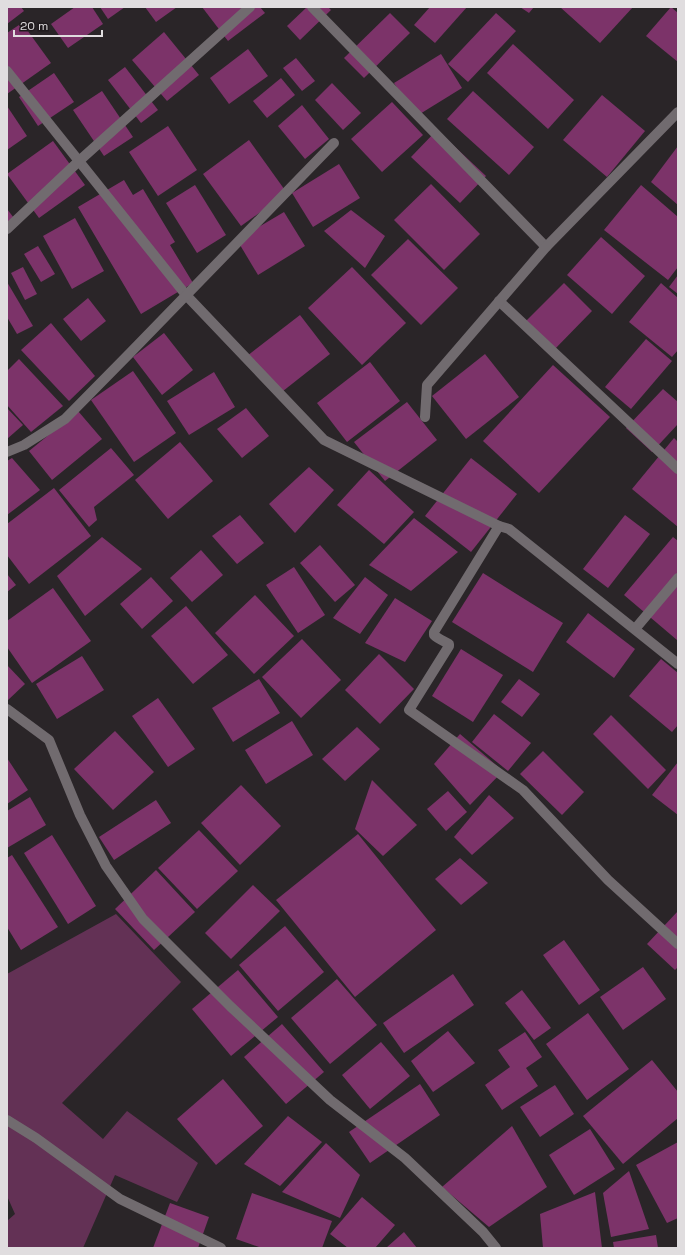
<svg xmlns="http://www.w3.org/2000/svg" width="685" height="1255" viewBox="0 0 685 1255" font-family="'Space Grotesk',sans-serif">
  <rect width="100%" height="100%" fill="#2a2528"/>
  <!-- green -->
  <polygon fill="#633155" points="116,914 181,982 62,1103 103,1139 127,1111 198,1163 177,1202 115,1175 83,1248 7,1248 7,1221 15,1214 7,1196 7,974"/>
  <!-- building -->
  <g fill="#7c3369">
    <polygon points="7,7 21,7 24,11 7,24"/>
    <polygon points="75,7 92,7 103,24 68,48 51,24"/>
    <polygon points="100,7 125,7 108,19"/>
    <polygon points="145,7 177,7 156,22"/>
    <polygon points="202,7 260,7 265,13 228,41"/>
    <polygon points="307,7 328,7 331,10 300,40 287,26"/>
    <polygon points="430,7 467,7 435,43 414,25"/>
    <polygon points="520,7 534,7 529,13"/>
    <polygon points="560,7 633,7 600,43"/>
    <polygon points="671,7 678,13 678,62 646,36"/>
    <polygon points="390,13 410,33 364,78 344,58"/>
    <polygon points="496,13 516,31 468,82 448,64"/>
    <polygon points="22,23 51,63 7,94 7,33"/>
    <polygon points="164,32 199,75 167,101 132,60"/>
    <polygon points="513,44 574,100 548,129 487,73"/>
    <polygon points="248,49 268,76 229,104 210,78"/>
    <polygon points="441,54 462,88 415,117 394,83"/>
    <polygon points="296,58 315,81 302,91 283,68"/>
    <polygon points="125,67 158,110 141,123 108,80"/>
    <polygon points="54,73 74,102 38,126 19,97"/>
    <polygon points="281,78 295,95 267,118 253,101"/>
    <polygon points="332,83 361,113 343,130 315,100"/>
    <polygon points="102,91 133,137 104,156 73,110"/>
    <polygon points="473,91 534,147 509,175 447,119"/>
    <polygon points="602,95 645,131 607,177 563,140"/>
    <polygon points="392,102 423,135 382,172 351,139"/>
    <polygon points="302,105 329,139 305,159 278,126"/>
    <polygon points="7,106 27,136 7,150"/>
    <polygon points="168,126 197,170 158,196 129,152"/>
    <polygon points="437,130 486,176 460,203 411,157"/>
    <polygon points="249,140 287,193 241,226 203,174"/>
    <polygon points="53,141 85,185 39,218 7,174"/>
    <polygon points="678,146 678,205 651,182"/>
    <polygon points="339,164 360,198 313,227 292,193"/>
    <polygon points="124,180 133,195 143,189 175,242 170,245 193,283 141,314 78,207"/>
    <polygon points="431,184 480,234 444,270 394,220"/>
    <polygon points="195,185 226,235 197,253 166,203"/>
    <polygon points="641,185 678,217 678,267 668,280 604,230"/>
    <polygon points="7,209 17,222 7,229"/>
    <polygon points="351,210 385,236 365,268 324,231"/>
    <polygon points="284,212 305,246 258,275 237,240"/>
    <polygon points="75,218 104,271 72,289 43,236"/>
    <polygon points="601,237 645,276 612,314 567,275"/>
    <polygon points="408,239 458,288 421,325 371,275"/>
    <polygon points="38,246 55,274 41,282 24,254"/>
    <polygon points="23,267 37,294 25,300 11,273"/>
    <polygon points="352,267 406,323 362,365 308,308"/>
    <polygon points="678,275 678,294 669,287"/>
    <polygon points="7,282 33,326 17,334 7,317"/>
    <polygon points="564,283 592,311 552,352 523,324"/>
    <polygon points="661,283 678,298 678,350 672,357 629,322"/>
    <polygon points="88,298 106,321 81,341 63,319"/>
    <polygon points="300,315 330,354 278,395 247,356"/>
    <polygon points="51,323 95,376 69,401 21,350"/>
    <polygon points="164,333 193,370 162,395 133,357"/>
    <polygon points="646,339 672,361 631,409 605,387"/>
    <polygon points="485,354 519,397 466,439 432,396"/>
    <polygon points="19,359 63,406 31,432 7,405 7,371"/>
    <polygon points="370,362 400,401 347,442 317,403"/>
    <polygon points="553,365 610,417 539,493 483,441"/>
    <polygon points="133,371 176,433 134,462 91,400"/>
    <polygon points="214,372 235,407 189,435 167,401"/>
    <polygon points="663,389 678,402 678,424 652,452 626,428"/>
    <polygon points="407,402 437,440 385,481 354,442"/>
    <polygon points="7,408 23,425 7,439"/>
    <polygon points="246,408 269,436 242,458 217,429"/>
    <polygon points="78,411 102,439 52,480 29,451"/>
    <polygon points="674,438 678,442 678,527 632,489"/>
    <polygon points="180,442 213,481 168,519 135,480"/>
    <polygon points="111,448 134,475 94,507 97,520 89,527 59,490"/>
    <polygon points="12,458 40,490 7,515 7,461"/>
    <polygon points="471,458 517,494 471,552 425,516"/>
    <polygon points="309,467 334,490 295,533 269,504"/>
    <polygon points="369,470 414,512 384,544 337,505"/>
    <polygon points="54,488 91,536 29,584 7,555 7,524"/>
    <polygon points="240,515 264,543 237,564 212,536"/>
    <polygon points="625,515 650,534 608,588 583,569"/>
    <polygon points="414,518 458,552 411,591 369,565"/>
    <polygon points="102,537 142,569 85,616 57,576"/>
    <polygon points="673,537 678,541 677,640 624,595"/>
    <polygon points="320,545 355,585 335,602 300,563"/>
    <polygon points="201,550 223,575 192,602 170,578"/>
    <polygon points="294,567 325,615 298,633 266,585"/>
    <polygon points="483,573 563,623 533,672 452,622"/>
    <polygon points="7,574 16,585 7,592"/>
    <polygon points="151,577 173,601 142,629 120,604"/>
    <polygon points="365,577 388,595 360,634 333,618"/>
    <polygon points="53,588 91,641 32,683 7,647 7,621"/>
    <polygon points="255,595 294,636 254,674 215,633"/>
    <polygon points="395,598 432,621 405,662 365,643"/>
    <polygon points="186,606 228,655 193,684 151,636"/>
    <polygon points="588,613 635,649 614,678 566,642"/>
    <polygon points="302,639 341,680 301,718 262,677"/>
    <polygon points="461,649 503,675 473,722 432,696"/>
    <polygon points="379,654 414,689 380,724 345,690"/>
    <polygon points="82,656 104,690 57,719 36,684"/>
    <polygon points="661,659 678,673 678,725 672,732 629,696"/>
    <polygon points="7,665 25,684 7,701"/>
    <polygon points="259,679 280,713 233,742 212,708"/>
    <polygon points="519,679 540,694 522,717 501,702"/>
    <polygon points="158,698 195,749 168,767 132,716"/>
    <polygon points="494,714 531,743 508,771 472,742"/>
    <polygon points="611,715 666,770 648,789 593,734"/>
    <polygon points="292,721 313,755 266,784 245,750"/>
    <polygon points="357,727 380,749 345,781 322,759"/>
    <polygon points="115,731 154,772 113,810 74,769"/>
    <polygon points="460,734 503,771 470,805 434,764"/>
    <polygon points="543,751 584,792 562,815 520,774"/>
    <polygon points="7,758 28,790 7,804"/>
    <polygon points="678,762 678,815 652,795"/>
    <polygon points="372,780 417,825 383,856 355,829"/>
    <polygon points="241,785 281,826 240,865 201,823"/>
    <polygon points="448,791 467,812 446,831 427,809"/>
    <polygon points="489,795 514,818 472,855 454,837"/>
    <polygon points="30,797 46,825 7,848 7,811"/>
    <polygon points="156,800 171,823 114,860 99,837"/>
    <polygon points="199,830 238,871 197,909 158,868"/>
    <polygon points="358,834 436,930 355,997 276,900"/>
    <polygon points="52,835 96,906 68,924 24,853"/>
    <polygon points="12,855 58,927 21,950 7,927 7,858"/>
    <polygon points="460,858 488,883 461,905 435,879"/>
    <polygon points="156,870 195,912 154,950 115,909"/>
    <polygon points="253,885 280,911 231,959 205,933"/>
    <polygon points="678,911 678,967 675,970 647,944"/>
    <polygon points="285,926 324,972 278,1011 239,965"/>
    <polygon points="564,940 600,990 579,1005 543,955"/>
    <polygon points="643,967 666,999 623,1030 600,997"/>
    <polygon points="238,970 278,1017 231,1056 192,1009"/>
    <polygon points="453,974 474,1005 404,1053 383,1023"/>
    <polygon points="337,979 377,1025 330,1064 291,1018"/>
    <polygon points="522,990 551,1028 534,1040 505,1003"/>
    <polygon points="588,1013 629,1069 587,1100 546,1044"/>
    <polygon points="282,1024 324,1072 286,1104 244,1057"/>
    <polygon points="448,1031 475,1063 433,1092 411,1061"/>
    <polygon points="525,1032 542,1057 526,1068 538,1086 502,1110 485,1085 510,1067 498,1050"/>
    <polygon points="381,1042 410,1076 370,1109 342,1075"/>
    <polygon points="652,1060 678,1092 678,1118 623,1164 583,1116"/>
    <polygon points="223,1079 263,1126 216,1165 177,1119"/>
    <polygon points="420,1084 440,1115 370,1163 349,1132"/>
    <polygon points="555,1085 574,1114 540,1137 520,1107"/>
    <polygon points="288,1116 322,1142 280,1186 244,1164"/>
    <polygon points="512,1126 547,1187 489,1227 442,1187"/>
    <polygon points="590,1129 615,1169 574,1195 549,1155"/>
    <polygon points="678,1142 678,1218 667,1223 636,1165"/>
    <polygon points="326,1143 360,1175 340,1218 282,1192"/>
    <polygon points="629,1171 649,1229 611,1237 603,1193"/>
    <polygon points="595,1192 602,1248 543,1248 540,1214"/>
    <polygon points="252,1193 332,1221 322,1248 262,1248 236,1239"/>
    <polygon points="362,1197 395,1225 375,1248 348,1248 330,1234"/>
    <polygon points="170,1203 209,1217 198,1248 153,1248"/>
    <polygon points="404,1232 417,1248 386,1248"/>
    <polygon points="656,1235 658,1248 614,1248 613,1242"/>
  </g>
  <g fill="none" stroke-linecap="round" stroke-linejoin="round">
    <!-- minor -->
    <g stroke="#716b6f" stroke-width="10">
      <polyline points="312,7 546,247"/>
      <polyline points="7,71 186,295 324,440 499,526 509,529 678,664"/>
      <polyline points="7,229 79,161 250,7"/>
      <polyline points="499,301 678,469"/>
      <polyline points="425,417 427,385 546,247 678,112"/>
      <polyline points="7,452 24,445 65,419 130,353 334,143"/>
      <path d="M499 526 434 632V635C438 639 444 641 449 644V646L409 710 523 790 608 880 678 944"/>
      <polyline points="635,629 678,578"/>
      <polyline points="7,709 49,740 80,815 106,866 143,919 230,1006 330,1100 405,1158 483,1232 496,1248"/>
      <polyline points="7,1120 36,1138 120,1199 221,1248"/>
    </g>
  </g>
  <!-- border -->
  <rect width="685" height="1255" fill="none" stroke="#e0dddf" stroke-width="16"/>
  <!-- scale -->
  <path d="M14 30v6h88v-6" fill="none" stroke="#e0dddf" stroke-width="2"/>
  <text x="20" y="30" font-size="12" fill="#e0dddf" stroke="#201b1e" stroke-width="3" paint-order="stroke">20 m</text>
</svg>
